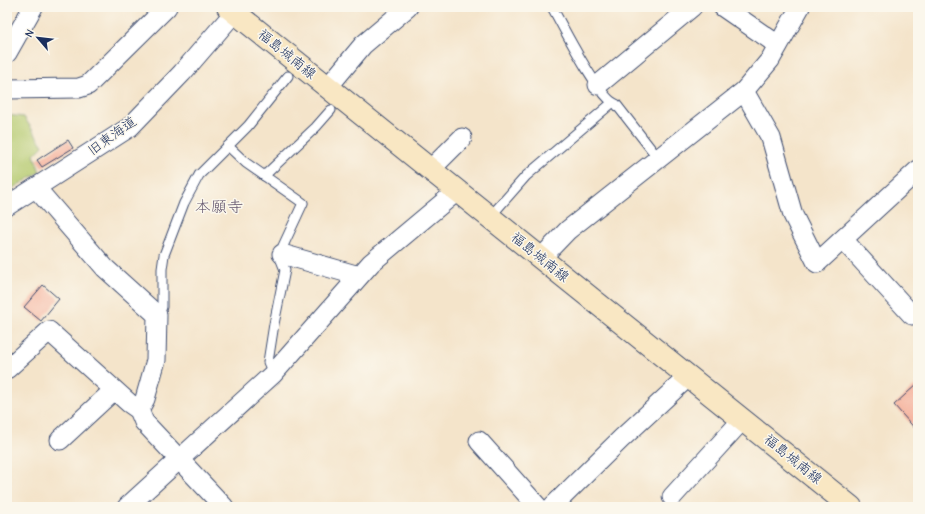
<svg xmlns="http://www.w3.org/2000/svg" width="925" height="514" viewBox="0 0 925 514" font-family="'Comic Neue','Klee One',sans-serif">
  <rect width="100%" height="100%" fill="#fbf7ec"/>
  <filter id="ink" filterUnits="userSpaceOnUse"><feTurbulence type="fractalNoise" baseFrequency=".025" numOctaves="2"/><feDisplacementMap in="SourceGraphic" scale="8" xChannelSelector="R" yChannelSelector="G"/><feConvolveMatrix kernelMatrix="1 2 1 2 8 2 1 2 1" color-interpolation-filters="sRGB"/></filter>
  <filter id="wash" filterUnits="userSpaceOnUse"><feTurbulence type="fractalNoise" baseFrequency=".012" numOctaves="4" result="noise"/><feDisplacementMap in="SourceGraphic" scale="16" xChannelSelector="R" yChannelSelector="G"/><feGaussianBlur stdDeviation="0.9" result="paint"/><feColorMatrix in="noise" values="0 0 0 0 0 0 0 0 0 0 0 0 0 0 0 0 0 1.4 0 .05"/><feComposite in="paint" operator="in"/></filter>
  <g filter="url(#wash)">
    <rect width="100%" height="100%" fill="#f4e4ca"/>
    <!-- green -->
    <polygon fill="#b4c96d" stroke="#687c66" points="7,115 24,117 43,146 34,155 40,172 7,192"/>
    <g id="blocks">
      <!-- building -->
      <g fill="#f4aa94">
        <polygon points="68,140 73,148 42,167 37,160"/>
        <polygon points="43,285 59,299 41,321 24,307"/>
        <polygon points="918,383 918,432 894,405"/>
      </g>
    </g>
  </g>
  <g filter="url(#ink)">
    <use href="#blocks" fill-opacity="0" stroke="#3c4a6e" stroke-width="1"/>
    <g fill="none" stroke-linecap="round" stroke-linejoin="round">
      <defs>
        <g id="service">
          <path d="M552 7C562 25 599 99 616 104L658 158"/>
          <polyline points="228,146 246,163 303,203 283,246 281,260 285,270 274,324 268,362 273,374"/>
          <polyline points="264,176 316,127 331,110"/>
          <polyline points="490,217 526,176 612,103"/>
          <polyline points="157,315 162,307 162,269 164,255 184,203 199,175 248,126 288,76"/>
        </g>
        <g id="minor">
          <polyline points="723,7 778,45"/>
          <polyline points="7,53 33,7"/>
          <polyline points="598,85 692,7"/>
          <polyline points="328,87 363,45 408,7"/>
          <polyline points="7,89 79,88 88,85 167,7"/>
          <polyline points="744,91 771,138 793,215 817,263 918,170"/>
          <polyline points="430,170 462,138"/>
          <polyline points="36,188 105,268 157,315 156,360 145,399 139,410"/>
          <polyline points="7,206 130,127 182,73 239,7"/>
          <polyline points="841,241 847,244 912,315"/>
          <polyline points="282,254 359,276"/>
          <polyline points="541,258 568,230 744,91 770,60 800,7"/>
          <polyline points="7,369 49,331 129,403 139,410 144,422 224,507"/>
          <polyline points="60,440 114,390"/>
          <polyline points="479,441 538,507"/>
          <polyline points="672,497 743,419"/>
          <polyline points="127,507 273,374 371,263 457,191"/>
          <polyline points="552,507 621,439 689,376"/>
        </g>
        <polyline id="secondary" points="228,7 851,507"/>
      </defs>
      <!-- service casing -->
      <use href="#service" stroke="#3c4a6e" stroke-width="11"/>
      <!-- minor casing -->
      <use href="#minor" stroke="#3c4a6e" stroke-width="21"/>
      <!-- secondary casing -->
      <use href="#secondary" stroke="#3c4a6e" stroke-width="24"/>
      <!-- service -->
      <use href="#service" stroke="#fff" stroke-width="9"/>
      <!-- minor -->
      <use href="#minor" stroke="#fff" stroke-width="19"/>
      <!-- secondary -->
      <use href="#secondary" stroke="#f9e7c3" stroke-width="22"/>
    </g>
  </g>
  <g text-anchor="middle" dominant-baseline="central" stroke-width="3" stroke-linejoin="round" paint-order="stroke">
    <!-- street labels -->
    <g font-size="14" fill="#1b2f5e" stroke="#fbf7ec">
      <text transform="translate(287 54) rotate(39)">福島城南線</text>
      <text transform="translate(112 136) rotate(-36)">旧東海道</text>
      <text transform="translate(540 257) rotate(39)">福島城南線</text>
      <text transform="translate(793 459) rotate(39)">福島城南線</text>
    </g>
    <!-- quarter labels -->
    <g font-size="16" fill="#675a71" stroke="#fbf7ec">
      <text x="219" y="207">本願寺</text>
    </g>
  </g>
  <!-- margin -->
  <rect width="925" height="514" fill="none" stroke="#fbf7ec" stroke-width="24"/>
  <!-- north arrow -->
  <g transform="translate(38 38) rotate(298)" stroke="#fbf7ec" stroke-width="3" paint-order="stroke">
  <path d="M0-3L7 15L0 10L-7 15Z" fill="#1b2f5e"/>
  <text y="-6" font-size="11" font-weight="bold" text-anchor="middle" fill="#1b2f5e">N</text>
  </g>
</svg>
